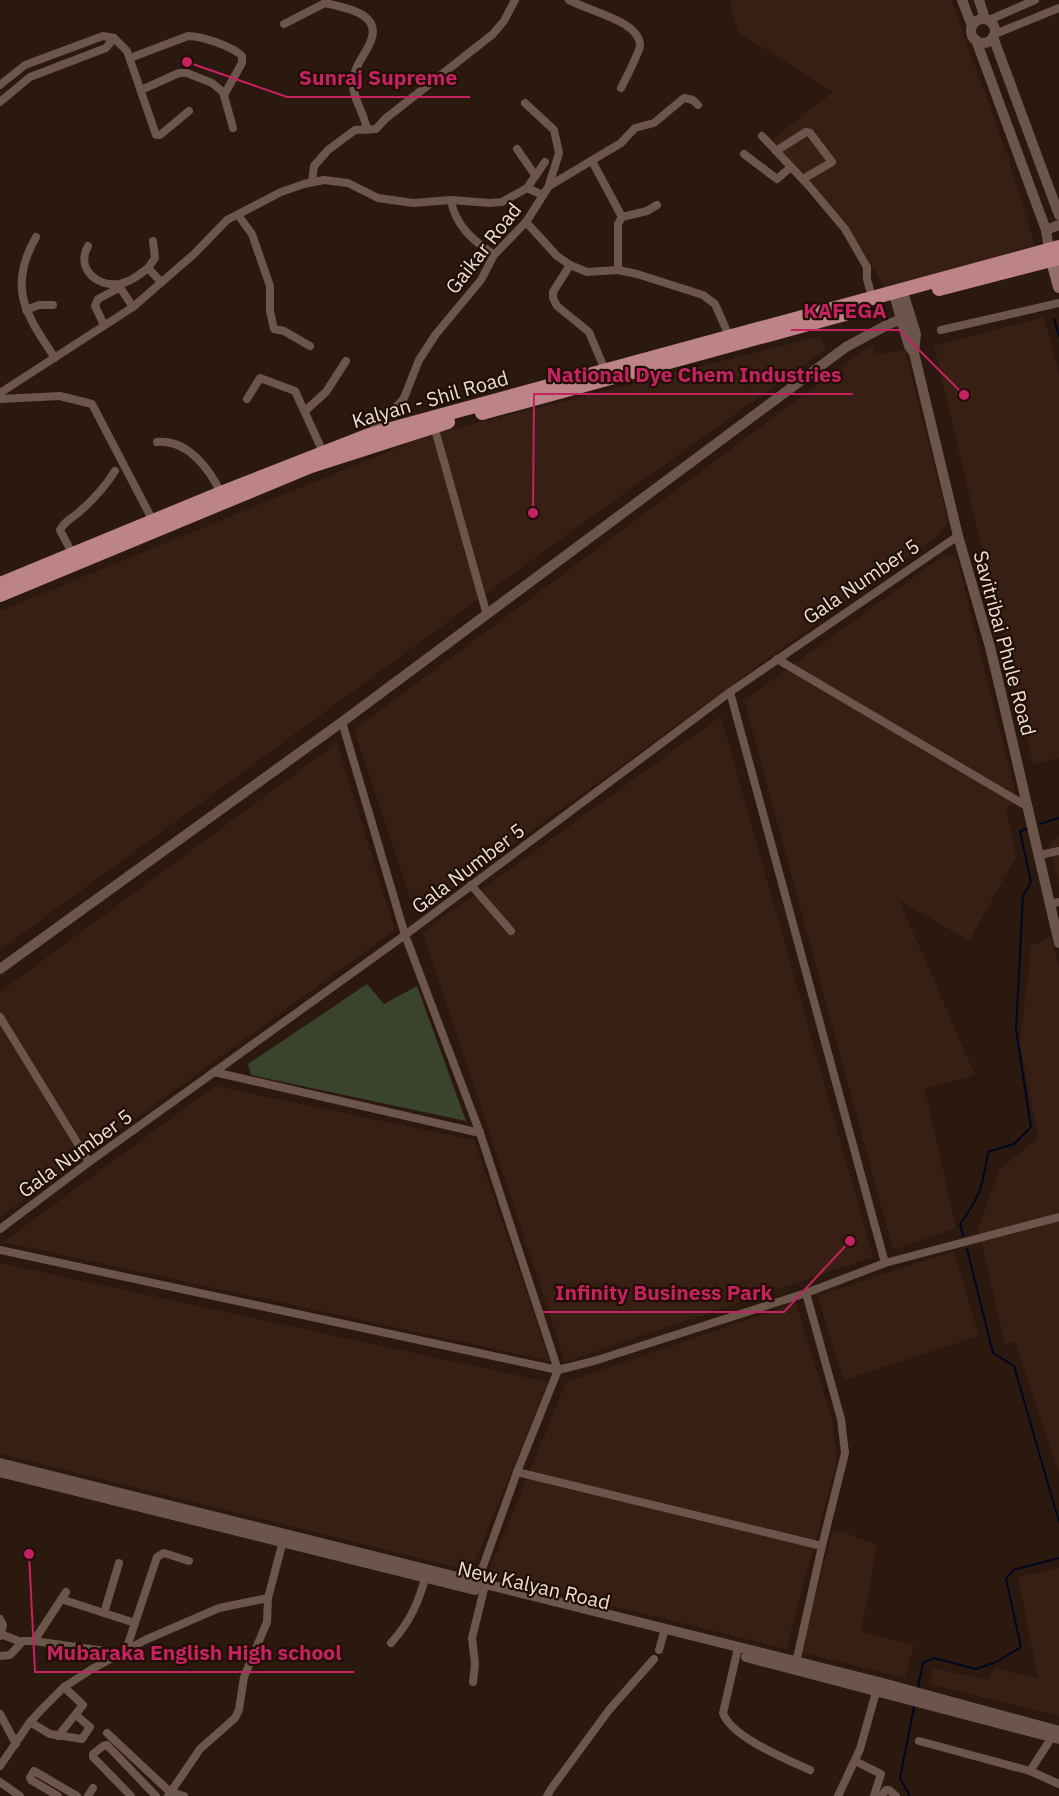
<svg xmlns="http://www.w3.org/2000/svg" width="1059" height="1796" viewBox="0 0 1059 1796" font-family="'IBM Plex Sans',sans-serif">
  <rect width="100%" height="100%" fill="#2b180f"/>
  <!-- built -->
  <g fill="#381f13">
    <polygon points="729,0 951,0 1007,154 1035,245 886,290 856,239 772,140 833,92 738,32"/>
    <polygon points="1044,317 1059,374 1059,758 1033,764 934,346"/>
    <polygon points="821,336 825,350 569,533 0,950 0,611 426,436"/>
    <polygon points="872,344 876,354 905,350 948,521 941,533 416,915 354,730"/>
    <polygon points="946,554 957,558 1018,803 1006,807 1016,857 969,941 899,900 975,1075 925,1089 956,1228 893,1250 744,700"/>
    <polygon points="721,716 873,1257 565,1362 423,932"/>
    <polygon points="337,743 395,930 0,1217 0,992"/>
    <polygon points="1059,836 1059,885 1049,845"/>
    <polygon points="1051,937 1059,968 1059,1474 1015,1342 1005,1344 978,1229 999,1170 1038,1138 1020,1044 1031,946"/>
    <polygon points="215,1086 474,1140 550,1361 3,1242"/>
    <polygon points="954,1251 979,1336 844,1380 817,1296"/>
    <polygon points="0,1263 548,1382 471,1571 0,1454"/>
    <polygon points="796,1303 833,1423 837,1462 786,1649 487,1575 566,1382"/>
    <polygon points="833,1531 843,1532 877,1545 861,1632 914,1645 905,1678 800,1652"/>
    <polygon points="1059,1568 1059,1716 929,1684 934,1668 988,1680 995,1668 1038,1679 1018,1577"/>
  </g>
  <!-- green -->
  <polygon fill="#3a442d" points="367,984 384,1004 417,986 466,1121 251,1075 248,1064"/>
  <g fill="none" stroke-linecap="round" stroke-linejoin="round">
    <!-- stream -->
    <g stroke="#000720" stroke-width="2">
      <polyline points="1054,319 1059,336"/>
      <polyline points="1040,824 1059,818"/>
      <path d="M963 1236 960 1224C980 1197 983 1185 988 1152L1014 1144 1031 1127 1016 1030 1023 896 1031 882 1020 831 1027 829"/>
      <polyline points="967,1249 993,1353 1014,1366 1059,1522"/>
      <polyline points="918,1688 923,1663 934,1658 976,1669 996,1662 1021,1647 1006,1579 1013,1570 1059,1558"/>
      <polyline points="910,1796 900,1778 914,1707"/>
    </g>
    <!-- minor -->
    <g stroke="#6c554b" stroke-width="8">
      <path d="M569 0C588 11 641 21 640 46 639 53 625 80 621 88"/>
      <polyline points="989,20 1035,0"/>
      <path d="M284 24 325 3C347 8 385 14 369 45 363 58 354 66 353 82 352 98 365 114 367 130"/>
      <polyline points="995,34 1059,8"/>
      <polyline points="114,38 127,51 156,135 160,135 189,111"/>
      <path d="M130 58 188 36C201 36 232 46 242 56V63L224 95"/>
      <polyline points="0,85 25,65 103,36 114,38 106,48 30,77 0,102"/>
      <polyline points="141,90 179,73 187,73 212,83 223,92 233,128"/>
      <polyline points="525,103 554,130 559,153 549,185"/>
      <polyline points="762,136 809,186 845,229 867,267 867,279 872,297"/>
      <polyline points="517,149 535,175"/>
      <polyline points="776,151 806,132 810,133 832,162 803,179"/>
      <polyline points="744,154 777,179 791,167"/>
      <polyline points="592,161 622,217"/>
      <polyline points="312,182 314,166 328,150 355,130 376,129 385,119 493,34 504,21 515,0"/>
      <polyline points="527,188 545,162"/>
      <path d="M451 200C455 226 474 241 494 255"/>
      <polyline points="238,215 252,234 270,286 270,311 274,329 284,331 310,346"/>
      <polyline points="526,222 557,256 570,265"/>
      <path d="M36 237C7 288 26 315 55 358"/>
      <path d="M88 246C76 268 96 287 119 284 130 282 139 275 148 268L161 282"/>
      <polyline points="148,268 155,258 153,241"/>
      <polyline points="618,270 618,224 622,217 647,211 657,205"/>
      <polyline points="26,310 39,305 53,305"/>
      <polyline points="104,325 95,306 98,299 119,288 121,289 133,307"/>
      <polyline points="941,330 1059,303"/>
      <polyline points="605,370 589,332 557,306 553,298 553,292 570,265 587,272 618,270 637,274 703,295 715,304 729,336"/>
      <polyline points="0,393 133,307 194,254 227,220 281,192 304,184 324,180 348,183 378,198 413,203 451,200 490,203 502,202 527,188 543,195"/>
      <polyline points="0,399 60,396 92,404 153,521"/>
      <polyline points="247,399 260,378 295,391 323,452"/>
      <polyline points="305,411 326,392 346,361"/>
      <polyline points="434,426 487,615"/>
      <polyline points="370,434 381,419 399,404 404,398 419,360 436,334 481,280 494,255 526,222 549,186 621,143 635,128 654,123 684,98 693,100 698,105"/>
      <path d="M157 442C187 439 209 468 221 493"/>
      <path d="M73 555 60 530C65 521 71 519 78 513 92 501 105 487 115 471"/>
      <polyline points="777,659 1028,807"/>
      <polyline points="730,692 885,1263 1059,1217"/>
      <polyline points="342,722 405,935 480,1133 558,1370 517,1472 476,1586"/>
      <polyline points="1040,855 1059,851"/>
      <polyline points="471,885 511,931"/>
      <polyline points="1050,904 1059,902"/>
      <polyline points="0,1017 89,1162"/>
      <polyline points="214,1072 480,1133"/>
      <polyline points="0,1229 89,1162 405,935 730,692 958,536"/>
      <polyline points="0,1250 558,1370 594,1361 806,1293 885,1263"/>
      <polyline points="806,1293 841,1419 845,1453 822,1546"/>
      <polyline points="517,1472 822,1546 795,1667"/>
      <polyline points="66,1592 34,1641 119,1653"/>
      <polyline points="61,1599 135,1623"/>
      <polyline points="104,1613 119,1563"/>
      <polyline points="0,1619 3,1625 0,1636"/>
      <polyline points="1,1634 21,1642"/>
      <path d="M391 1643C411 1621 419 1601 427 1572"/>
      <path d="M738 1648 723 1713C731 1737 788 1760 810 1770"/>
      <polyline points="126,1650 157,1557 164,1553 189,1561"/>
      <polyline points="659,1650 665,1629"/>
      <polyline points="0,1656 10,1655 23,1641 34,1641"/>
      <polyline points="473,1682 475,1664 472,1638 485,1585"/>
      <polyline points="0,1714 16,1744"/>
      <polyline points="30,1722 50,1734 82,1739 90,1727 76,1715"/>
      <polyline points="107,1733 170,1792 184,1796"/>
      <polyline points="58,1736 83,1705 64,1687"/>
      <polyline points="919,1741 1030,1771 1059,1784"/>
      <polyline points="855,1761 881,1774 874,1796"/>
      <polyline points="0,1766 30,1722 42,1709 64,1687 92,1669 145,1640 219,1608 268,1598 284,1537"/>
      <polyline points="1030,1771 1052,1737"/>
      <polyline points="0,1782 20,1796"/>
      <polyline points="58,1796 31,1780 30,1778 34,1771 77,1796"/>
      <polyline points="88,1796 93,1788"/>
      <polyline points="131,1796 93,1757 93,1754 103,1746 107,1745 156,1796"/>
      <polyline points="168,1796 200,1749 235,1718 239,1710 244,1677 267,1622 268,1598"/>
      <polyline points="547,1796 551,1789 609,1710 654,1659"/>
      <polyline points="838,1796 860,1749 878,1685"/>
      <polyline points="881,1796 886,1790 889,1790 896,1796"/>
    </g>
    <!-- tertiary -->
    <g stroke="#6c554b" stroke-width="10">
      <polyline points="962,0 972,26"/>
      <polyline points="979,0 985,19"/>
      <circle cx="983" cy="31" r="12"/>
      <polyline points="993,37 1059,215"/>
      <polyline points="976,40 1046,230 1049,250"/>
      <polyline points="1046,230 1059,225"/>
      <polyline points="902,289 916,334 914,353"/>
      <polyline points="893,291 909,346 914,353 958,536 990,647 1006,714 1059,943"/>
      <polyline points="0,969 342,722 846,347 889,324 910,316"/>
      <polyline points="0,1463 879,1682 1059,1731"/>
      <polyline points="0,1472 475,1590"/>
      <polyline points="746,1657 1059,1739"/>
    </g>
    <!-- secondary -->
    <polyline stroke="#946d69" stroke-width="12" points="1049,250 1059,287"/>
    <!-- primary -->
    <g stroke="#bd8488" stroke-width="14">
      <polyline points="939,289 1059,258"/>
      <polyline points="482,413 845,314"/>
      <polyline points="0,584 221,493 369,435 1059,247"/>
      <polyline points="0,595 311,466 448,422"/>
    </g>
  </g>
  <g text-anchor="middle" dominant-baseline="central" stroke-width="4.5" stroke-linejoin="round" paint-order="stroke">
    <!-- street labels -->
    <g font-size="20" fill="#ebddd7" stroke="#210f06">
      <text transform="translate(483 248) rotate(-52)">Gaikar Road</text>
      <text transform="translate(430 399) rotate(-16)">Kalyan - Shil Road</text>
      <text transform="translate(861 581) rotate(-34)">Gala Number 5</text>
      <text transform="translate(1005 643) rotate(75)">Savitribai Phule Road</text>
      <text transform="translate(468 868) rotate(-37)">Gala Number 5</text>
      <text transform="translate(75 1153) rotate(-36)">Gala Number 5</text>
      <text transform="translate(534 1585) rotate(13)">New Kalyan Road</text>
    </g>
  </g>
  <!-- callouts -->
  <path fill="none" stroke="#c42261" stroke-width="2" d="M187 62L287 97H470M964 395L899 330H791M533 513L534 394H853M850 1241L784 1312H543M29 1554L35 1672H354"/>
  <g fill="#c42261" stroke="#210f06" stroke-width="2">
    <circle cx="187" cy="62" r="6"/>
    <circle cx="964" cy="395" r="6"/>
    <circle cx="533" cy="513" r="6"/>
    <circle cx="850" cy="1241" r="6"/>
    <circle cx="29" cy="1554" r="6"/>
  </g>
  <g font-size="21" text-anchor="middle" font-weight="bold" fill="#c42261" stroke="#210f06" stroke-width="4.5" stroke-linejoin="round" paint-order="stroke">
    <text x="378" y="85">Sunraj Supreme</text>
    <text x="845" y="318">KAFEGA</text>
    <text x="694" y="382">National Dye Chem Industries</text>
    <text x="664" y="1300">Infinity Business Park</text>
    <text x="194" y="1660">Mubaraka English High school</text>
  </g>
</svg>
